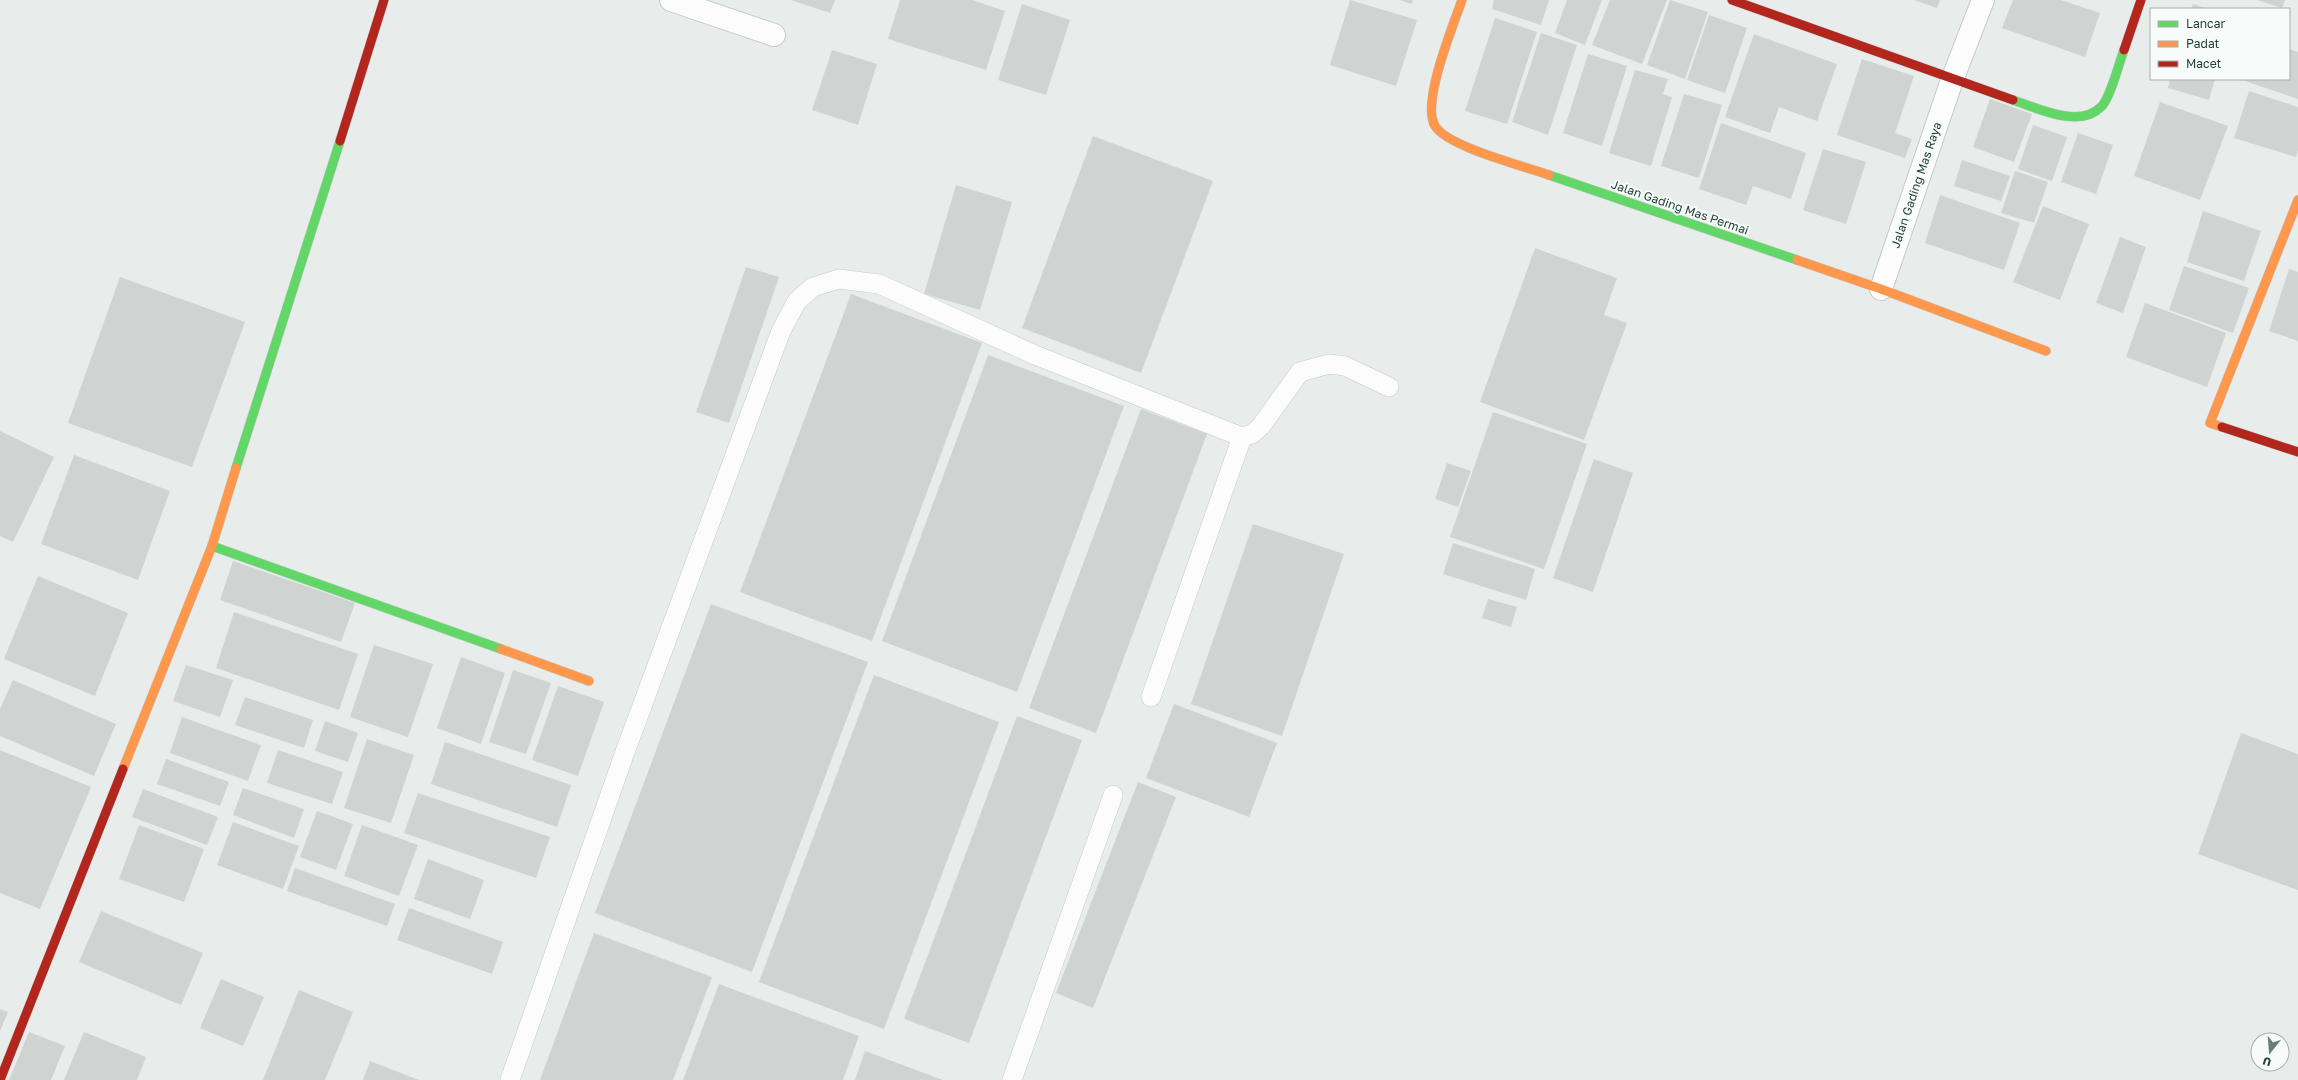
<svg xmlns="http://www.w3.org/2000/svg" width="2298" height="1080" viewBox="0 0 2298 1080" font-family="'Golos Text',sans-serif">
  <rect width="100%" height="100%" fill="#e8edeb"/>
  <!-- building -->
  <g fill="#cfd4d2">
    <polygon points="791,0 835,0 830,13"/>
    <polygon points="900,0 972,0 1005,11 986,70 888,39"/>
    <polygon points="1350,0 1417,20 1396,86 1330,65"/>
    <polygon points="1400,0 1413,0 1411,4"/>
    <polygon points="1494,0 1549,0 1541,25 1492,9"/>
    <polygon points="1567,0 1602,0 1585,45 1555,33"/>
    <polygon points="1610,0 1667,0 1642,64 1592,45"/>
    <polygon points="1670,0 1708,12 1685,79 1647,65"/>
    <polygon points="1914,0 1940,0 1937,8"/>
    <polygon points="2013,0 2061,0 2100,13 2085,57 2002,28"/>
    <polygon points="2257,0 2285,0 2282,8"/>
    <polygon points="1022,4 1070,20 1046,95 998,80"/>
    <polygon points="2193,4 2209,9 2191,9"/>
    <polygon points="1709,15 1747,28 1725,93 1687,80"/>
    <polygon points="1495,18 1537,32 1507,124 1465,111"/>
    <polygon points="1541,33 1577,45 1548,135 1512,122"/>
    <polygon points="1754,34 1837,64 1817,121 1779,107 1770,133 1725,117"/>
    <polygon points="2289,49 2298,52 2298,99 2239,79 2289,79"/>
    <polygon points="832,50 877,64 858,125 812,110"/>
    <polygon points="1588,54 1627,66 1602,146 1563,133"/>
    <polygon points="1862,59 1914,76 1895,133 1912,139 1905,158 1837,135"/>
    <polygon points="1635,70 1668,79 1663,94 1672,97 1651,166 1609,153"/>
    <polygon points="2170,79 2215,79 2209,100 2168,88"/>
    <polygon points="2249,91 2298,107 2298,150 2296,157 2234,138"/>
    <polygon points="1684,94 1722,105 1699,178 1661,166"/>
    <polygon points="1990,99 2032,114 2014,162 1973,147"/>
    <polygon points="2160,102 2228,126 2200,200 2134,176"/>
    <polygon points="1721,123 1806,153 1791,199 1753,186 1746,205 1699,189"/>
    <polygon points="2033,125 2067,137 2052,181 2018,169"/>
    <polygon points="2078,133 2113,145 2096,194 2061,182"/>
    <polygon points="1093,136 1213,181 1141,373 1022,328"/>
    <polygon points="1823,149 1866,162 1846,224 1803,210"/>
    <polygon points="1962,160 2010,176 2001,201 1954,186"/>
    <polygon points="2015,171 2048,182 2034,223 2001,213"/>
    <polygon points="956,185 1012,202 980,310 924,294"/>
    <polygon points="1940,195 2020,223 2004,270 1925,243"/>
    <polygon points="2043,206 2089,224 2060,300 2013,282"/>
    <polygon points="2203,211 2261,231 2244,281 2187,262"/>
    <polygon points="2120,237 2146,247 2123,313 2096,303"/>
    <polygon points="1535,248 1617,278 1604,315 1627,323 1584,440 1480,402"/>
    <polygon points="2184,266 2249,288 2233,333 2169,310"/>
    <polygon points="746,267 779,277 729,423 696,412"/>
    <polygon points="2289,269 2298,272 2298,341 2269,331"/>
    <polygon points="120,277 245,322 192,467 68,423"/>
    <polygon points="851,294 982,343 872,641 740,592"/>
    <polygon points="2145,303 2226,333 2207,387 2126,357"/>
    <polygon points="988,355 1124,406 1017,692 882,641"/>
    <polygon points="1141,409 1207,434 1096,733 1029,708"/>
    <polygon points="1493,412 1587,444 1544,569 1450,537"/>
    <polygon points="0,431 54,457 13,542 0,536"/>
    <polygon points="74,455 170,491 138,580 41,544"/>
    <polygon points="1594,459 1633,473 1593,592 1553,578"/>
    <polygon points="1447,463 1471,471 1458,507 1435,499"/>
    <polygon points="1253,524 1344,554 1282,736 1191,704"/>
    <polygon points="1453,543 1535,569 1526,600 1443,574"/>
    <polygon points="233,561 355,603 341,642 220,600"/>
    <polygon points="38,576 128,613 95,696 4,659"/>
    <polygon points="1488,599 1517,607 1511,627 1482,618"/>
    <polygon points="711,604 868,662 752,972 595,913"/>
    <polygon points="234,612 358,654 339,710 216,668"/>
    <polygon points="374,645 433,664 408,737 350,717"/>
    <polygon points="461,657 505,673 481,744 437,728"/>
    <polygon points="186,665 233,680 220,717 173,701"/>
    <polygon points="513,670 551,683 526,754 489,742"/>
    <polygon points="874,675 999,722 884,1029 759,982"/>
    <polygon points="13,680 116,724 94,776 0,736 0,709"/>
    <polygon points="558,686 604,702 578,776 532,760"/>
    <polygon points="245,697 313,720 304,748 235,725"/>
    <polygon points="1174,704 1277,743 1249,817 1146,778"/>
    <polygon points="1017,716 1082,740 969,1043 904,1019"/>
    <polygon points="182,717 261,745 248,781 170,753"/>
    <polygon points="325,721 358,733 348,762 315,751"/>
    <polygon points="2241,733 2298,754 2298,890 2198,854"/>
    <polygon points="367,739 414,755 391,823 344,808"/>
    <polygon points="445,742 571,785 557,827 431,784"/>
    <polygon points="0,750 91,787 40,909 0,893"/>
    <polygon points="278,750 343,772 332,804 267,783"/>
    <polygon points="166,759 229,782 220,806 157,784"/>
    <polygon points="1138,782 1176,797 1093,1008 1056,993"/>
    <polygon points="243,788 304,809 294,838 233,815"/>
    <polygon points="143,789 218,817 207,845 132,817"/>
    <polygon points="418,793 550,837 536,878 404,833"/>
    <polygon points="317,811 353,824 336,870 300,857"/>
    <polygon points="233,822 299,846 283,889 217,865"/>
    <polygon points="139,825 204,849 184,902 119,879"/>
    <polygon points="362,825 418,845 399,896 344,876"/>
    <polygon points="428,859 484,880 470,919 414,899"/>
    <polygon points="295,868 395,904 387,926 287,891"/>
    <polygon points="409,908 503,942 492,974 397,940"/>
    <polygon points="101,911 203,953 181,1005 79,962"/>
    <polygon points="594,933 712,977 673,1080 540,1080"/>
    <polygon points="221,979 264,997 243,1046 200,1028"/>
    <polygon points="719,984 859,1036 843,1080 683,1080"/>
    <polygon points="299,990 353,1012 325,1080 263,1080"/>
    <polygon points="0,1009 8,1012 0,1031"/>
    <polygon points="29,1032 65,1046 51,1080 9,1080"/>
    <polygon points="84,1032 146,1057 137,1080 64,1080"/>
    <polygon points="865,1051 943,1080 855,1080"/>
    <polygon points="370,1061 419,1080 363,1080"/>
  </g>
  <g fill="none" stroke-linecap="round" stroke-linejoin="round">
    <defs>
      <g id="lane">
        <polyline points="1151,697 1242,437"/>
        <polyline points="510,1080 625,752 781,331 797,301 813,287 839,279 879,284 1035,355 1242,437 1252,434 1261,426 1300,372 1329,364 1345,366 1389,387"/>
        <polyline points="1012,1080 1113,795"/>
      </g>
      <g id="street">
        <polyline points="671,0 774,35"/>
        <polyline points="1881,289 1952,80 1983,0"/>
      </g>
      <g id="fast">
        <path d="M2013 100C2037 108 2079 129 2101 107 2110 99 2119 63 2124 50"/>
        <polyline points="1549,175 1797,260"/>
        <polyline points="236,468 340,141"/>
        <polyline points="212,546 501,649"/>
      </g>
      <g id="slow">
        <path d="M1462 0C1453 26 1421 103 1435 126 1448 147 1524 166 1549 175"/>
        <polyline points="1797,260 1881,289 2046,351"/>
        <polyline points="2222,427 2210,423 2298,200"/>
        <polyline points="501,649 589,681"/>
        <polyline points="123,769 212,546 236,468"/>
      </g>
      <g id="jam">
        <polyline points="1732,0 2013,100"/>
        <polyline points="2124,50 2141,0"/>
        <polyline points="340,141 384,0"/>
        <polyline points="2222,427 2298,452"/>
        <polyline points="0,1080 123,769"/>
      </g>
    </defs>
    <!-- lane casing -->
    <use href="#lane" stroke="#c5cac8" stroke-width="20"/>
    <!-- street casing -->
    <use href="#street" stroke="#c5cac8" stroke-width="24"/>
    <!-- fast casing -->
    <use href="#fast" stroke="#c3cbc8" stroke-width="10"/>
    <!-- slow casing -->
    <use href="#slow" stroke="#c3cbc8" stroke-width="10"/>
    <!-- jam casing -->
    <use href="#jam" stroke="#c3cbc8" stroke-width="10"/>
    <!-- lane -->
    <use href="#lane" stroke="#fcfcfc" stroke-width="19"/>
    <!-- street -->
    <use href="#street" stroke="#fcfcfc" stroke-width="22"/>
    <!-- fast -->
    <use href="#fast" stroke="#63d668" stroke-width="9"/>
    <!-- slow -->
    <use href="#slow" stroke="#ff974d" stroke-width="9"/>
    <!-- jam -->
    <use href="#jam" stroke="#b3261e" stroke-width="9"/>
  </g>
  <g text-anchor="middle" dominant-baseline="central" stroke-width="4" stroke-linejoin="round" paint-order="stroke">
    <!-- street labels -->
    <g font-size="12" fill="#24423a" stroke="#f7fbf9">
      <text transform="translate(1916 185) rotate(-71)">Jalan Gading Mas Raya</text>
      <text transform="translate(1680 207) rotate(19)">Jalan Gading Mas Permai</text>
    </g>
  </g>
  <!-- legend -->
  <rect x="2150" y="8" width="140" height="72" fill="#f7fbf9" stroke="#a3b1ad"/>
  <rect x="2158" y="21" width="20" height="6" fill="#63d668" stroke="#a3b1ad"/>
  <text x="2186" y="28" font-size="12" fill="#24423a">Lancar</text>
  <rect x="2158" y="41" width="20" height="6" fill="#ff974d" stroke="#a3b1ad"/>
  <text x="2186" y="48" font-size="12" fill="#24423a">Padat</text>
  <rect x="2158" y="61" width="20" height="6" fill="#b3261e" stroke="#a3b1ad"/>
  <text x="2186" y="68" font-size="12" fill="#24423a">Macet</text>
  <!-- north arrow -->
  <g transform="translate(2270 1052) rotate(197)"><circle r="19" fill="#f7fbf9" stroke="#a3b1ad"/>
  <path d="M0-3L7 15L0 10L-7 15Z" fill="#697e78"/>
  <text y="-6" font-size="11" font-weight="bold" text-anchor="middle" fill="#24423a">U</text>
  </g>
</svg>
